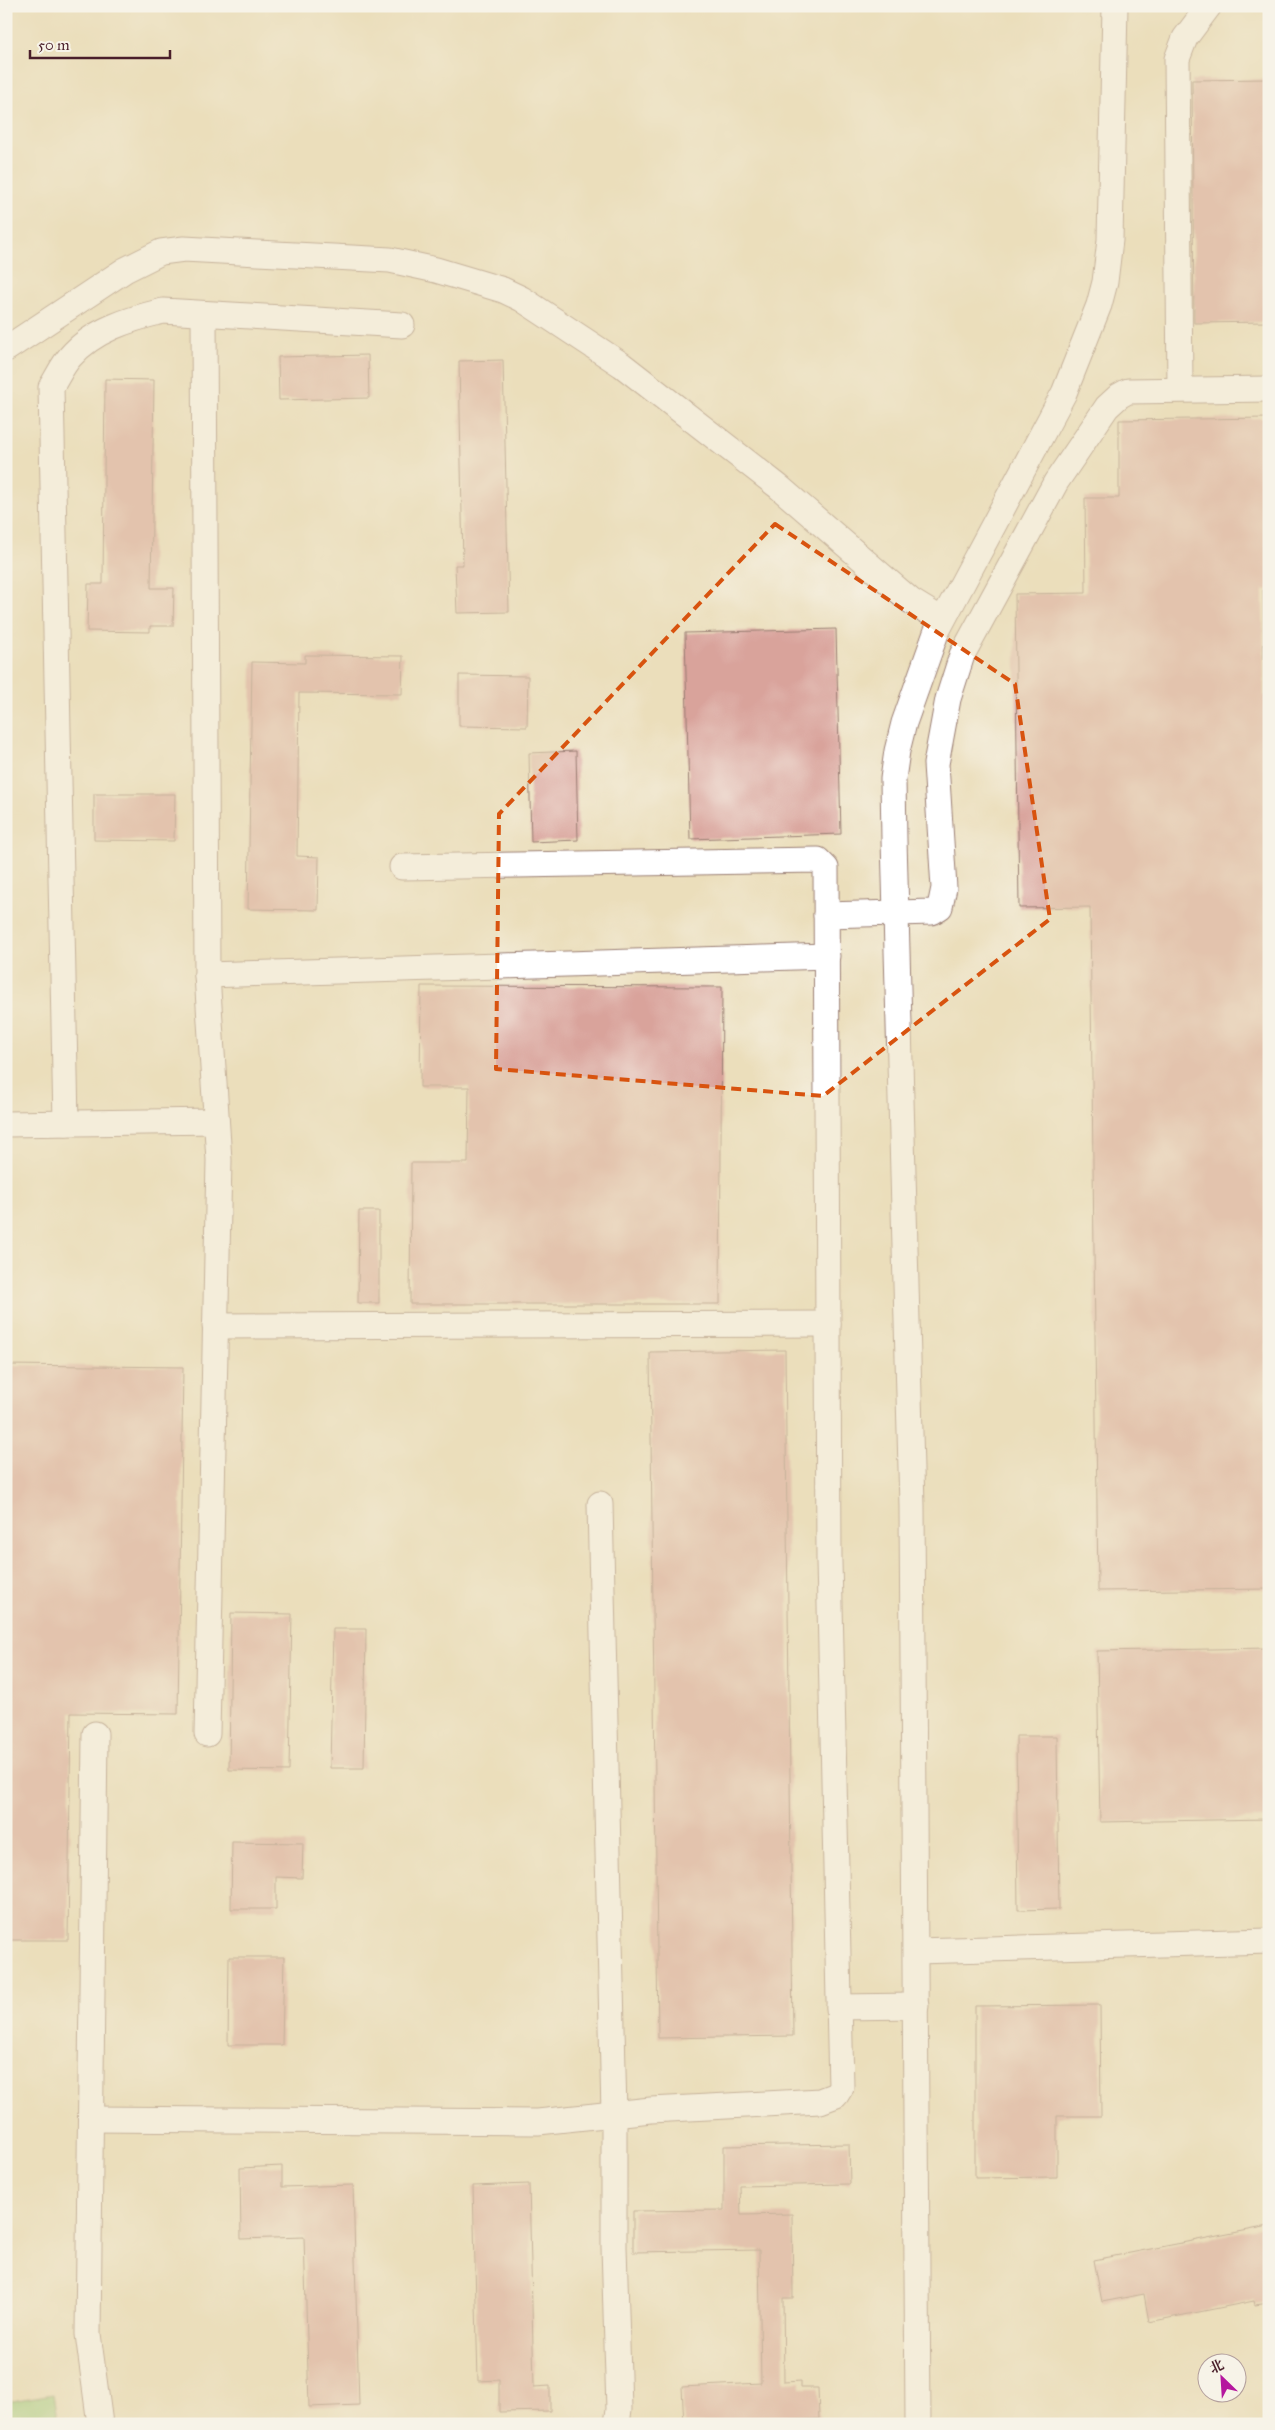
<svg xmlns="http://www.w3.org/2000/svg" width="1275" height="2430" viewBox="0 0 1275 2430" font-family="'IM FELL Great Primer','Noto Serif SC',serif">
  <rect width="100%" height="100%" fill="#f7f3e8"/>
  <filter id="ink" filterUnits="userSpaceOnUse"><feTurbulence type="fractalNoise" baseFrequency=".02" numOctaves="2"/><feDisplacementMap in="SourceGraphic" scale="10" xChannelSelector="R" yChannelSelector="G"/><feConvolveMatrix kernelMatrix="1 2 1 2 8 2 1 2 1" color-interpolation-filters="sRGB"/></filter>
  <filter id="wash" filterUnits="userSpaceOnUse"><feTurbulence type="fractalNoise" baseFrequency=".0096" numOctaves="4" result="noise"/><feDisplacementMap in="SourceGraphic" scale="20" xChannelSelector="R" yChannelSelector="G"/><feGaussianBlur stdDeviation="1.12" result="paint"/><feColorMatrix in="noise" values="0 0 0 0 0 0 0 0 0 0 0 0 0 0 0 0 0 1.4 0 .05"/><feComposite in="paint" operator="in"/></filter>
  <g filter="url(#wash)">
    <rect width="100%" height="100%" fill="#ebdebb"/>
    <!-- green -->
    <polygon fill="#9acc7c" stroke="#727654" points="53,2394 58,2424 6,2424 6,2402"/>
    <g id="blocks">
      <!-- building -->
      <g fill="#d9a39b">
        <polygon points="1269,79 1269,322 1194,323 1192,80"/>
        <polygon points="368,355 369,398 279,400 278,357"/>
        <polygon points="503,360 509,612 457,613 455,565 463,565 459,361"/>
        <polygon points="105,379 154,380 151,588 174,588 173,626 150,626 150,632 87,631 88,584 103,584"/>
        <polygon points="1269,418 1269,590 1263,590 1264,696 1269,696 1269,1220 1265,1220 1269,1589 1098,1591 1090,907 1019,908 1015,594 1086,593 1085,498 1119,498 1119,420"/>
        <polygon points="836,629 841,834 690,839 685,633"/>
        <polygon points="305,655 403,656 402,694 299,693 297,856 319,857 318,910 248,909 252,662 305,663"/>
        <polygon points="459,675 528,676 527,727 459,726"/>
        <polygon points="576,751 578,840 531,842 529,753"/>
        <polygon points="94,794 175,794 174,841 94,840"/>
        <polygon points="421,986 722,987 720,1304 410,1304 411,1163 468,1163 469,1087 420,1087"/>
        <polygon points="359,1211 379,1211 379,1303 358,1303"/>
        <polygon points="785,1350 793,2036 658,2038 650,1352"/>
        <polygon points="6,1365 183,1367 178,1714 71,1713 68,1940 6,1940"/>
        <polygon points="231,1613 292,1614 289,1771 229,1770"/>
        <polygon points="333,1629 366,1629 364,1768 330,1768"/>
        <polygon points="1269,1648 1269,1819 1100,1822 1097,1651"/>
        <polygon points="1016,1736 1057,1736 1059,1909 1018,1910"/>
        <polygon points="232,1842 303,1843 302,1878 276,1877 276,1909 231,1909"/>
        <polygon points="229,1957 284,1957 282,2045 228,2045"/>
        <polygon points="1100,2005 1101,2116 1057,2116 1057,2177 975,2178 975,2006"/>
        <polygon points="849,2144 850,2184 740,2186 741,2215 792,2214 793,2298 783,2298 784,2382 801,2381 801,2388 818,2388 819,2419 684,2424 682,2387 761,2383 759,2250 633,2252 633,2211 724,2210 724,2146"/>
        <polygon points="282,2166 282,2187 353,2185 359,2405 309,2407 304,2237 241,2239 240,2168"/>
        <polygon points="529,2184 534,2387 550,2386 550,2411 499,2412 499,2380 478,2381 473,2186"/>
        <polygon points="1269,2226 1269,2303 1255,2305 1254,2301 1149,2322 1144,2294 1102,2302 1094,2260"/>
      </g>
    </g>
  </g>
  <g filter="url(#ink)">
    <use href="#blocks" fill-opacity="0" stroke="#9a7e73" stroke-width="1"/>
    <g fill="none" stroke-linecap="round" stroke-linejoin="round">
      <defs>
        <g id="minor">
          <polyline points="204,314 207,975 219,1160 207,1734"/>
          <polyline points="6,349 125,270 161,252 184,249 390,260 436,270 503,290 522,299 622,365 779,487 911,601 942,620"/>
          <polyline points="1180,389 1177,59 1185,38 1209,6"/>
          <polyline points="826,915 932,912 940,907 944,888 936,764 948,699 962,655 1056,482 1107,407 1119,396 1128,391 1269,389"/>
          <polyline points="207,975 827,956"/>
          <path d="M66 1123 51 387C57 378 62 366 70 357 93 330 130 319 163 311L402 325"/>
          <polyline points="6,1124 216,1121"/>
          <polyline points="215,1326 828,1324"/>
          <polyline points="600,1504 614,2114 614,2247 619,2409 617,2424"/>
          <polyline points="95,1734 88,2334 100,2424"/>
          <polyline points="916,1951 1269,1941"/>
          <polyline points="839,2007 916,2006"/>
          <polyline points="91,2119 538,2122 651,2110 820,2101 836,2095 841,2087 829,1561 826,868 818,860 402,867"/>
          <polyline points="918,2424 912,1506 894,840 893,779 897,751 904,723 936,633 1064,393 1099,305 1105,282 1110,240 1115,6"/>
        </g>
      </defs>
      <!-- minor casing -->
      <use href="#minor" stroke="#9a7e73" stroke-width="27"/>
      <!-- minor -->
      <use href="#minor" stroke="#fff" stroke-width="25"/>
    </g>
  </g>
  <!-- marked area -->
  <path d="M0 0H1275V2430H0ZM775 524 1015 684 1050 919 823 1096 496 1069 499 814Z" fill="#ebdebb" fill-opacity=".55" fill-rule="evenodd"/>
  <path fill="none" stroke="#d8530f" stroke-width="4" stroke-dasharray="10 6" stroke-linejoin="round" d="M775 524 1015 684 1050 919 823 1096 496 1069 499 814Z"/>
  <!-- margin -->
  <rect width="1275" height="2430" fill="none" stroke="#f7f3e8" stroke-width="25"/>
  <!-- north arrow -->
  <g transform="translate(1222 2378) rotate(335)"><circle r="24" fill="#f7f3e8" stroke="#b29e9c"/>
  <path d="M0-4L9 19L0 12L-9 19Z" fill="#b5179e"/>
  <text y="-8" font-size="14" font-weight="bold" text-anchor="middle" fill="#4a1f2b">北</text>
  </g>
  <!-- scale -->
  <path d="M30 50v8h140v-8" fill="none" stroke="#4a1f2b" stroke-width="2.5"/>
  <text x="38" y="50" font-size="15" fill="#4a1f2b" stroke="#f7f3e8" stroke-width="4" paint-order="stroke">50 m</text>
</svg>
